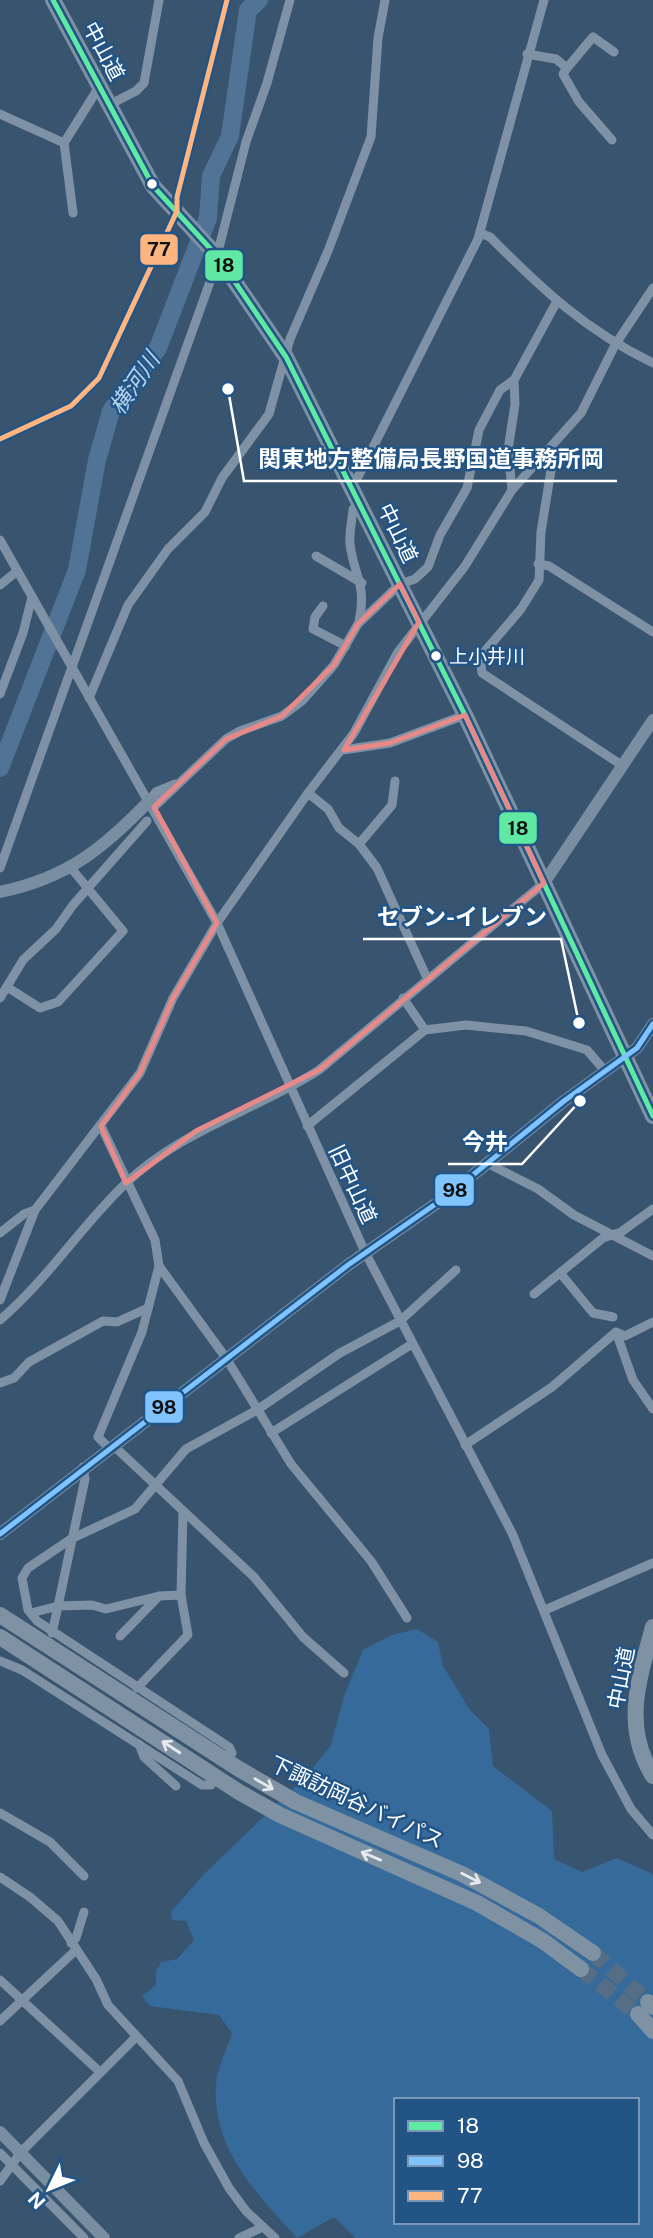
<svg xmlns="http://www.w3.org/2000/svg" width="653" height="2238" viewBox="0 0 653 2238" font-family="'Public Sans','Noto Sans JP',sans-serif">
  <rect width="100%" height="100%" fill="#38546f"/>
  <!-- green -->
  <path fill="#366a9b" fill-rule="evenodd" d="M417 1629 438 1642 443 1666 470 1710 489 1729 493 1766 552 1811 554 1859 582 1872 617 1858 653 1874V2238H356L334 2217 297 2238C257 2194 212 2149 216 2085 217 2068 227 2049 232 2033L219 2015 150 2006 142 1996 156 1985V1971L161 1962 177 1959 194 1940 186 1921 172 1920 171 1912 204 1874 307 1775 331 1745 344 1696 363 1650 392 1635ZM396 2100H637V2222H396Z"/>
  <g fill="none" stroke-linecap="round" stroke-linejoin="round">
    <!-- river -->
    <polyline stroke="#517395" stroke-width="18" points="0,768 77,570 97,460 111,411 158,348 208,218 211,176 230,136 248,10 259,0"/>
    <!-- highway-tunnel -->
    <g stroke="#566e85" stroke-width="16" stroke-dasharray="16 8" stroke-linecap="butt">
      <polyline points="593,1953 648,2002"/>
      <polyline points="581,1969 638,2014"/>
    </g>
    <!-- street -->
    <g stroke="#7f92a5" stroke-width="9">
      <polyline points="527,54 556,59 567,68 593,37 614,52"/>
      <polyline points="567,68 563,74 579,102 612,140"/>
      <polyline points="109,105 136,91 144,83 159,0"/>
      <polyline points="0,114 64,143 99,87"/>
      <polyline points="64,143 73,213"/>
      <path d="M480 233 490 237C543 290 585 330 653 363"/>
      <polyline points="0,439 71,406 99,378 177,211 177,197 227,0"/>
      <polyline points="550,451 552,464 541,532 539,580 521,609 480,657 482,673 623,766"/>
      <polyline points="350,482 358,477 478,239 544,0"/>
      <polyline points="512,490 508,450 515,404 514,380 556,303"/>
      <polyline points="0,540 217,923 365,1252 512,1533 602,1755 631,1809 653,1835"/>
      <polyline points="316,556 362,583"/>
      <polyline points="538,564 549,566 653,632"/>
      <polyline points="0,585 16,572"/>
      <polyline points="323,606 315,617 313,629 346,646"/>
      <path d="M359 622C367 583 354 577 350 544 349 533 352 521 353 509L361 505"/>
      <polyline points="0,694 23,633 32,597"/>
      <polyline points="89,698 128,605 168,549 205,512 222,478 269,414 290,339 328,251 371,137 378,38 385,0"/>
      <polyline points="343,750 390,743 465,715"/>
      <polyline points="308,793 328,809 339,828 359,844 377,868 427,978"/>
      <polyline points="150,800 156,792 175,784"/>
      <polyline points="154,807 226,739 240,731 282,716 302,701 334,665 358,624 400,584 415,579 428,567 440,535 467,488 479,430 500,390 514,380"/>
      <polyline points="359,844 392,805 395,781"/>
      <polyline points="0,868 211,279 246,142 267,83 290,0"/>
      <polyline points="7,987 40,1008 58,1002 123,931 71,868"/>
      <polyline points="0,998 23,960 56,929 73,905 147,821"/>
      <polyline points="403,998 425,1030"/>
      <polyline points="101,1126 155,1240 159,1266 142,1332 98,1437 109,1448 117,1449 254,1577 303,1637 344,1673"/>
      <polyline points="307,1126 425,1030 466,1025 526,1031 587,1050 605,1071"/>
      <polyline points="487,1163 538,1189 574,1215 653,1256"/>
      <polyline points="0,1233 24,1214 35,1210"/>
      <polyline points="159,1266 226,1358 291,1464 371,1561 407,1618"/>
      <polyline points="561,1274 593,1313 613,1317"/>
      <polyline points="534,1294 603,1238 621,1232 653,1209"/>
      <polyline points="0,1300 35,1210 140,1073 173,998 217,923 308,793 354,733 398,652 465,566 512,490 581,413 615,345 653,288"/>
      <path d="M0 1320C48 1279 81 1226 126 1183 183 1129 255 1111 319 1070L544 883"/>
      <polyline points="616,1332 633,1380 653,1409"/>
      <polyline points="0,1383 14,1378 29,1362 103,1321 117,1322 148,1308"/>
      <polyline points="271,1433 412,1344"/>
      <polyline points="465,1445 552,1387 616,1332 625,1336 653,1322"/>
      <polyline points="181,1595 183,1512"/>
      <polyline points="545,1610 653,1563"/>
      <polyline points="31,1613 58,1606 85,1479 83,1467"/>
      <polyline points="52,1633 58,1606 92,1605 106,1609 159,1596"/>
      <polyline points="120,1636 159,1596 181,1595 188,1635 137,1688"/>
      <polyline points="0,1661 22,1670 202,1785 211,1785"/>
      <polyline points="139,1744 144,1757 176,1786"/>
      <polyline points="232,1753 229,1747 37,1621 28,1610 22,1578 28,1568 71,1539 135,1509 186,1449 257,1410 340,1353 400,1321 456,1270"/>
      <polyline points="0,1813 50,1842 84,1876"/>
      <polyline points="0,1877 30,1897 58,1921 96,1979 108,2005 178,2081 204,2143 229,2188 246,2211 275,2238"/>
      <polyline points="71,1943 76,1938 84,1912"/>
      <polyline points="0,1980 100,2072"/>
      <polyline points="0,2021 76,1950"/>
      <polyline points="0,2153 84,2238"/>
      <polyline points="0,2181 21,2152 136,2037"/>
      <polyline points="239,2238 263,2227"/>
    </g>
    <!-- secondary -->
    <g stroke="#7a8ea1" stroke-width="12">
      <polyline points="544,883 653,720"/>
      <path d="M0 892C67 878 103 849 150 800"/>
      <polyline points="0,1534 348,1265 447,1196 564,1101 637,1048 653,1024"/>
      <polyline points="0,2132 104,2238"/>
    </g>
    <!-- highway -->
    <g stroke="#7f92a4" stroke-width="16">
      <polyline points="53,0 153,186 218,257 286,357 465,715 653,1116"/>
      <polyline points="0,1615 239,1769 296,1802 462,1874 539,1916 593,1953"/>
      <path d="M653 1627C639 1679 622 1726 653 1776"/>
      <polyline points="0,1637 239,1792 280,1815 477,1903 543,1941 581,1969"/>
      <polyline points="648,2002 653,2007"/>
      <polyline points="638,2014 653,2031"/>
    </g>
    <defs>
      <polyline id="bus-1" points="53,0 153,186 218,257 286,357 465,715 653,1116"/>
      <polyline id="bus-2" points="0,1534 348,1265 447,1196 564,1101 637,1048 653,1024"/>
      <polyline id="bus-3" points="0,439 71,406 99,378 177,211 177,197 227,0"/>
    </defs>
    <!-- bus-1 casing -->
    <use href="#bus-1" stroke="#225485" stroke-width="10"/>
    <!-- bus-2 casing -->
    <use href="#bus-2" stroke="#225485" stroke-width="10"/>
    <!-- bus-3 casing -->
    <use href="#bus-3" stroke="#225485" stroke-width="10"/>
    <!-- bus-1 -->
    <use href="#bus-1" stroke="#60e9a3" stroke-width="5"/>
    <!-- bus-2 -->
    <use href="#bus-2" stroke="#80c4ff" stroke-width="5"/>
    <!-- bus-3 -->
    <use href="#bus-3" stroke="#ffb580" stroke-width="5"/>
  </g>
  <!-- one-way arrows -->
  <defs><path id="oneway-shaft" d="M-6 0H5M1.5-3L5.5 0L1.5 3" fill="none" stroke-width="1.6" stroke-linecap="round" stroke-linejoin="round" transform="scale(1.75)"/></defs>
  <g stroke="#e5e9ed">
    <use href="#oneway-shaft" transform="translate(171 1747) rotate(-147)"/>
    <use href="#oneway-shaft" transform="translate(264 1784) rotate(30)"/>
    <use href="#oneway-shaft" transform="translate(371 1856) rotate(-157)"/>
    <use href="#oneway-shaft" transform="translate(471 1878) rotate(27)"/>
  </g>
  <!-- marked area -->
  <path fill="none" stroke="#e88989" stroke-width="5" stroke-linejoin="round" d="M400 584 419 622 344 750 390 743 465 715 544 883 319 1070 196 1131 126 1183 101 1126 140 1073 173 998 217 923 154 807 226 739 282 716 334 665 358 624Z"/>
  <!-- markers -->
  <g fill="#fff" stroke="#225485" stroke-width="2.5">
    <circle cx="152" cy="184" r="6"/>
    <circle cx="436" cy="656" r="6"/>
  </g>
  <g text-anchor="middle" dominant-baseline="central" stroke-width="5" stroke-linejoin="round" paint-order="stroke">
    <!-- bus labels -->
    <g font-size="19" fill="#fff" stroke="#225485" text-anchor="start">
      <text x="449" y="656">上小井川</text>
    </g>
    <!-- street labels -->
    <g font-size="21" fill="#fff" stroke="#225485">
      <text transform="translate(104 51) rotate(62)">中山道</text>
      <text transform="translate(398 533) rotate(64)">中山道</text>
      <text transform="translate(353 1184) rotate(65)">旧中山道</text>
      <text transform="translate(621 1678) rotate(-79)">中山道</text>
      <text transform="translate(357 1802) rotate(25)">下諏訪岡谷バイパス</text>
    </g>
    <!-- water labels -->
    <g font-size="23" font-style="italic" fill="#b7d5f0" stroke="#225485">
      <text transform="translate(134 383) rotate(-56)">横河川</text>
    </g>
  </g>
  <!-- callouts -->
  <path fill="none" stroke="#fff" stroke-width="2.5" d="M228 389L244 481H617M579 1023L561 939H363M580 1101L522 1164H448"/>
  <g fill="#fff" stroke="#225485" stroke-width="2.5">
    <circle cx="228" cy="389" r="7"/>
    <circle cx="579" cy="1023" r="7"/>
    <circle cx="580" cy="1101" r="7"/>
  </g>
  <g font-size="23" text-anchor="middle" font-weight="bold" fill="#fff" stroke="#225485" stroke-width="5" stroke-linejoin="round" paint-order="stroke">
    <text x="431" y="467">関東地方整備局長野国道事務所岡</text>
    <text x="462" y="925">セブン-イレブン</text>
    <text x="485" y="1150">今井</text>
  </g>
  <g stroke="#225485" stroke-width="2.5">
    <rect x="139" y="233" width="40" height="33" rx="7" fill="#ffb580"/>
    <rect x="204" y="249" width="40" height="33" rx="7" fill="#60e9a3"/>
    <rect x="498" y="811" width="40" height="34" rx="7" fill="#60e9a3"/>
    <rect x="434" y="1173" width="41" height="34" rx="7" fill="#80c4ff"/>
    <rect x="144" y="1390" width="40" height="34" rx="7" fill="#80c4ff"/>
  </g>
  <g font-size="19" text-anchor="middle" font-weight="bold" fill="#111">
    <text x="159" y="256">77</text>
    <text x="224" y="272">18</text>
    <text x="518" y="835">18</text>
    <text x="455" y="1197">98</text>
    <text x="164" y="1414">98</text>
  </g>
  <!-- legend -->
  <rect x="394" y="2098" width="245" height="126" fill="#225485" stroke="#7a98b6" stroke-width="2"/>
  <rect x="408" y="2121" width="35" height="10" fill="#60e9a3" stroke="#7a98b6" stroke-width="2"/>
  <text x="457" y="2133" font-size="21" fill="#ffffff">18</text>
  <rect x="408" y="2156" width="35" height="10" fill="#80c4ff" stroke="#7a98b6" stroke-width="2"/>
  <text x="457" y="2168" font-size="21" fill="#ffffff">98</text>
  <rect x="408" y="2191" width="35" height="10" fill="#ffb580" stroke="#7a98b6" stroke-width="2"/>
  <text x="457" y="2203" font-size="21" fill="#ffffff">77</text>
  <!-- north arrow -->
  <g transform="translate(49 2189) rotate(227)" stroke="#225485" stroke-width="5" paint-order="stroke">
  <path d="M0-5L12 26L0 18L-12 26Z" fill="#ffffff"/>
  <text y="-10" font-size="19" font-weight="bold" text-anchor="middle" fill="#ffffff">N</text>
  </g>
</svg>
